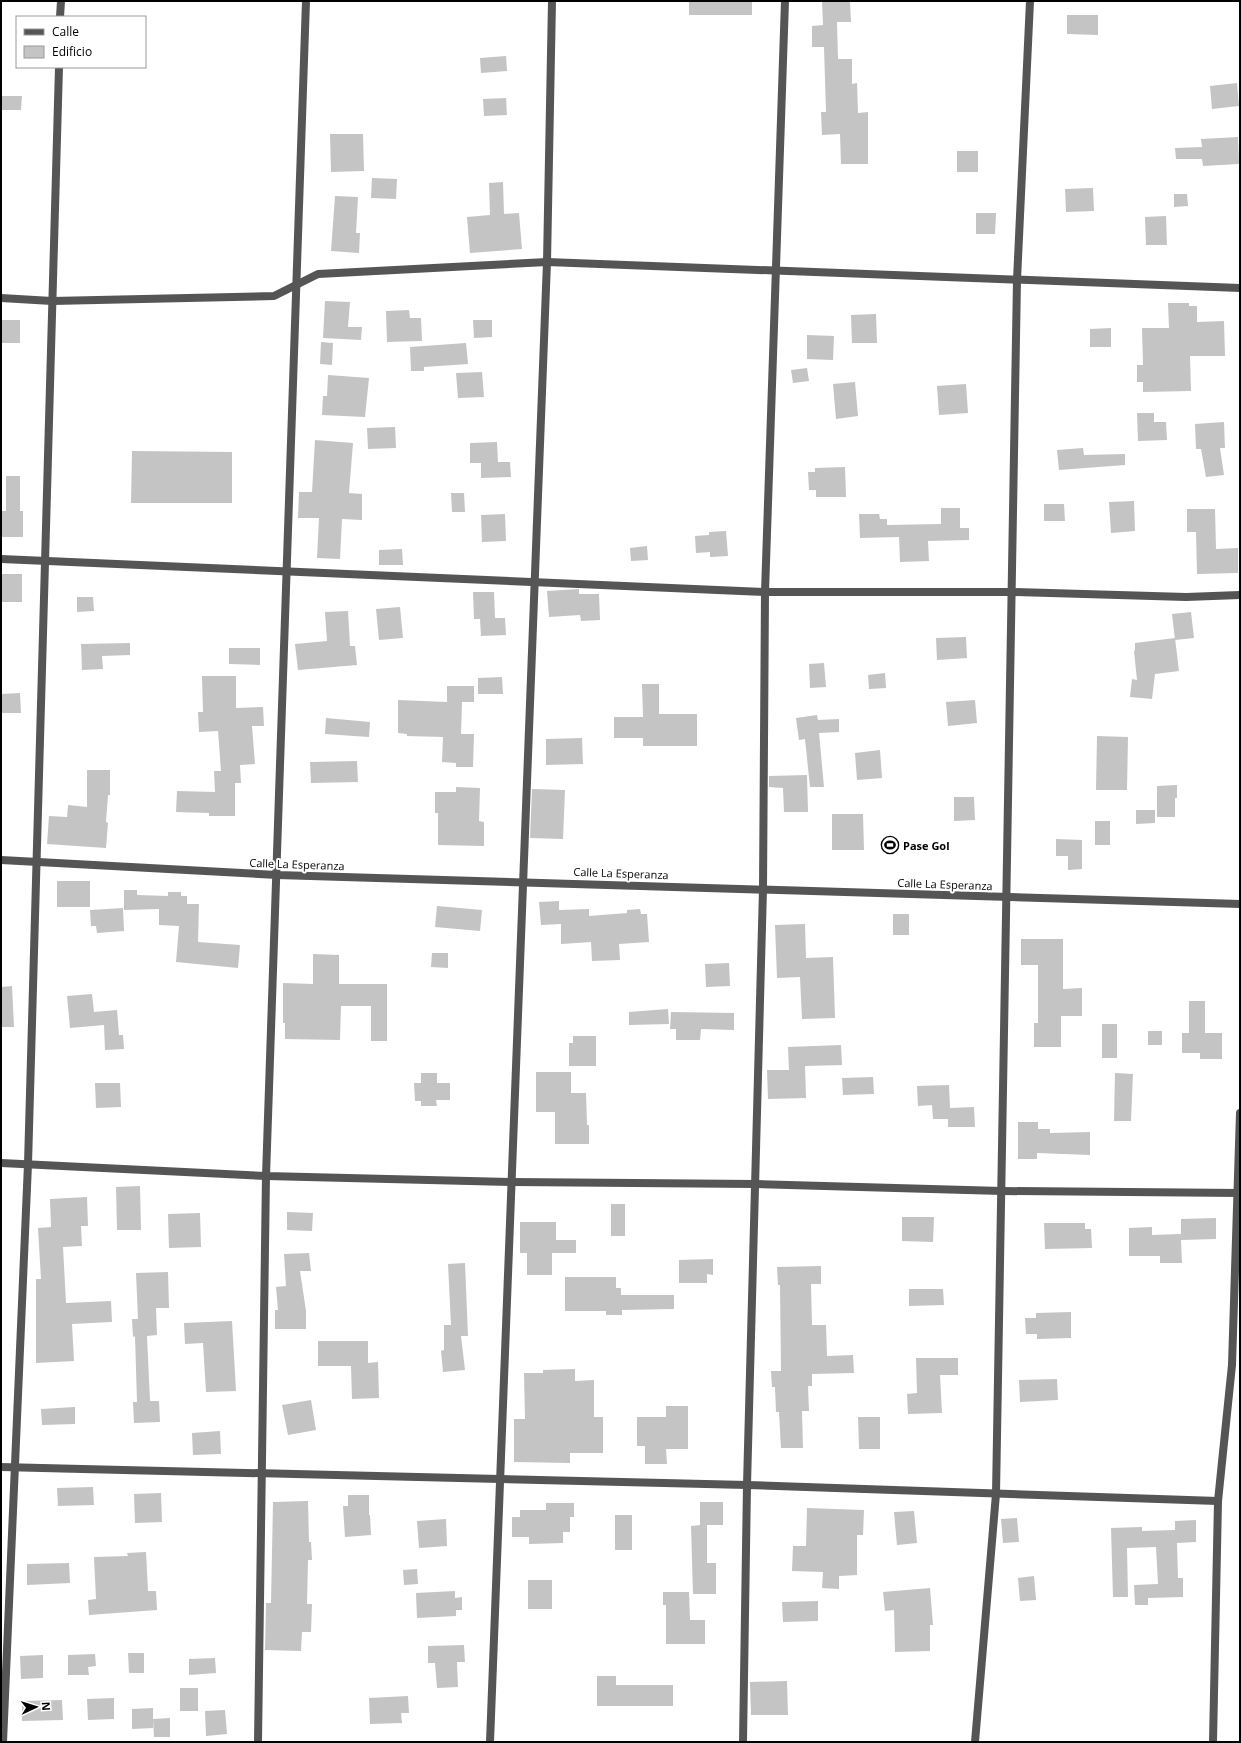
<svg xmlns="http://www.w3.org/2000/svg" width="1241" height="1743" viewBox="0 0 1241 1743" font-family="'Open Sans',sans-serif">
  <rect width="100%" height="100%" fill="#fff"/>
  <!-- building -->
  <g fill="#c4c4c4">
    <rect x="689" y="1" width="63" height="14"/>
    <polygon points="822,2 850,2 851,22 837,22 838,59 852,59 852,84 857,83 858,113 868,112 868,164 841,164 840,134 822,135 821,112 826,112 824,47 812,47 812,26 823,25"/>
    <polygon points="1067,15 1098,15 1098,35 1067,34"/>
    <polygon points="506,56 507,71 481,73 480,58"/>
    <polygon points="1237,83 1239,106 1212,109 1210,86"/>
    <polygon points="1,96 22,96 21,110 1,110"/>
    <polygon points="506,98 507,115 484,116 483,99"/>
    <polygon points="330,134 363,134 364,171 331,172"/>
    <polygon points="1238,137 1239,164 1203,166 1202,159 1176,159 1175,148 1202,147 1201,139"/>
    <rect x="957" y="151" width="21" height="21"/>
    <polygon points="372,178 397,179 396,199 371,198"/>
    <polygon points="503,182 504,214 519,213 522,249 470,253 467,217 490,215 489,183"/>
    <polygon points="1093,188 1094,211 1066,212 1065,189"/>
    <polygon points="1174,194 1187,194 1188,206 1174,207"/>
    <polygon points="335,196 358,197 356,233 360,233 359,253 331,251"/>
    <polygon points="976,213 996,213 995,234 976,234"/>
    <polygon points="1166,216 1167,245 1146,245 1145,217"/>
    <polygon points="325,301 350,302 348,327 362,327 361,340 323,338"/>
    <polygon points="1168,303 1189,303 1189,306 1197,306 1197,322 1224,321 1225,356 1190,356 1191,391 1143,392 1143,382 1137,382 1137,365 1143,365 1142,328 1169,328"/>
    <polygon points="409,310 410,318 421,318 422,341 387,342 386,311"/>
    <polygon points="876,314 877,343 852,343 851,315"/>
    <rect x="1" y="320" width="19" height="23"/>
    <polygon points="473,320 492,320 492,337 474,338"/>
    <polygon points="1111,328 1111,347 1090,347 1090,329"/>
    <polygon points="807,335 834,336 833,360 807,359"/>
    <polygon points="321,342 333,343 332,365 320,364"/>
    <polygon points="466,343 468,364 424,367 424,371 411,371 410,347"/>
    <polygon points="807,368 809,381 793,383 791,370"/>
    <polygon points="482,372 484,397 458,398 456,373"/>
    <polygon points="328,375 369,378 365,417 322,415 323,396 327,396"/>
    <polygon points="855,382 858,416 836,419 833,384"/>
    <polygon points="966,384 968,413 939,415 937,386"/>
    <polygon points="1137,413 1154,413 1154,422 1166,422 1167,440 1138,441"/>
    <polygon points="1224,422 1225,448 1220,448 1224,475 1206,477 1201,449 1196,449 1195,424"/>
    <polygon points="395,427 396,448 368,449 367,428"/>
    <polygon points="315,440 353,443 349,493 362,494 362,520 342,519 340,559 317,558 319,518 298,518 299,492 312,492"/>
    <polygon points="497,442 498,462 510,462 511,477 481,478 481,463 470,463 470,443"/>
    <polygon points="1083,448 1084,455 1125,454 1125,465 1059,470 1057,450"/>
    <polygon points="132,451 232,452 232,503 131,503"/>
    <polygon points="845,467 846,497 816,497 816,490 809,490 808,472 815,472 815,468"/>
    <polygon points="6,476 20,476 20,511 23,511 23,537 1,537 1,511 6,511"/>
    <polygon points="451,493 464,493 465,512 452,512"/>
    <polygon points="1134,501 1135,531 1111,533 1109,502"/>
    <polygon points="1044,504 1064,504 1065,521 1044,521"/>
    <polygon points="941,508 960,508 960,528 969,528 969,540 928,541 929,561 900,562 899,537 860,538 859,514 879,514 880,519 887,519 887,525 941,524"/>
    <polygon points="1187,509 1215,509 1216,549 1238,548 1238,573 1197,574 1196,532 1187,532"/>
    <polygon points="505,514 506,541 482,542 481,515"/>
    <polygon points="726,531 728,556 710,557 710,552 696,553 695,536 709,535 709,532"/>
    <polygon points="647,546 648,560 631,561 630,548"/>
    <polygon points="402,549 403,565 379,565 379,550"/>
    <rect x="1" y="574" width="21" height="28"/>
    <polygon points="579,589 579,594 599,594 600,620 581,621 580,615 549,617 547,591"/>
    <polygon points="473,592 494,592 495,618 505,618 506,635 481,636 480,619 474,619"/>
    <polygon points="77,597 93,597 94,611 77,612"/>
    <polygon points="400,607 403,638 379,640 376,609"/>
    <polygon points="348,611 350,646 355,646 357,665 298,670 295,644 327,641 325,612"/>
    <polygon points="1191,612 1194,638 1175,640 1172,614"/>
    <polygon points="966,637 967,658 937,660 936,638"/>
    <polygon points="1175,638 1179,671 1155,674 1152,699 1130,697 1132,679 1137,680 1134,651 1135,650 1135,643"/>
    <polygon points="130,643 130,655 102,656 103,669 82,670 81,644"/>
    <polygon points="229,648 260,648 260,665 229,664"/>
    <polygon points="824,663 826,687 810,688 809,664"/>
    <polygon points="885,673 886,688 869,689 868,675"/>
    <polygon points="202,676 236,676 236,708 263,707 264,726 252,726 255,764 240,765 241,783 235,783 235,816 209,816 209,813 176,812 177,791 215,792 214,771 221,771 218,731 199,732 198,712 203,712"/>
    <polygon points="502,677 503,694 478,694 478,678"/>
    <polygon points="642,684 659,684 659,714 697,714 697,746 643,746 643,738 614,738 614,717 643,717"/>
    <polygon points="447,686 474,686 474,702 462,702 461,734 474,734 473,767 456,767 456,763 442,762 443,737 407,736 407,734 398,733 398,700 447,702"/>
    <polygon points="20,693 21,713 1,713 1,694"/>
    <polygon points="975,700 977,723 948,726 946,702"/>
    <polygon points="817,715 818,720 839,719 839,732 819,733 824,787 810,787 805,739 799,740 796,718"/>
    <polygon points="326,718 370,722 369,737 325,734"/>
    <polygon points="1097,736 1128,737 1127,790 1096,790"/>
    <polygon points="582,738 583,764 546,765 546,739"/>
    <polygon points="880,750 882,778 857,780 855,753"/>
    <polygon points="357,761 358,782 311,783 310,762"/>
    <polygon points="87,770 110,770 110,795 108,795 106,822 108,823 106,848 47,844 49,816 67,817 68,805 87,807"/>
    <polygon points="807,775 808,812 784,812 783,788 769,787 769,776"/>
    <polygon points="1177,785 1177,798 1175,798 1175,817 1157,817 1157,786"/>
    <polygon points="456,787 480,788 479,821 484,822 484,846 438,845 438,813 435,813 435,792 456,792"/>
    <polygon points="532,789 565,790 563,839 530,838"/>
    <polygon points="954,797 974,797 975,820 954,821"/>
    <polygon points="1136,810 1155,810 1155,823 1136,824"/>
    <polygon points="832,814 863,814 864,850 832,850"/>
    <rect x="1095" y="821" width="15" height="24"/>
    <polygon points="1056,839 1082,840 1082,869 1068,870 1068,856 1056,856"/>
    <rect x="57" y="881" width="33" height="26"/>
    <polygon points="124,890 137,890 137,895 168,896 168,892 181,892 181,896 187,896 187,904 199,904 198,942 240,945 238,968 176,962 179,926 159,925 159,909 124,910"/>
    <polygon points="559,901 559,910 589,909 589,916 627,913 627,910 640,909 641,914 647,914 649,942 619,944 620,960 592,961 591,942 561,944 561,924 541,925 539,902"/>
    <polygon points="437,906 482,910 480,931 435,927"/>
    <polygon points="123,908 124,931 97,933 96,926 91,926 90,910"/>
    <rect x="893" y="914" width="16" height="21"/>
    <polygon points="805,924 806,958 833,957 835,1018 802,1019 800,977 777,978 775,925"/>
    <polygon points="1021,939 1063,939 1063,989 1082,988 1082,1016 1061,1016 1061,1047 1034,1047 1034,1023 1038,1023 1038,965 1021,965"/>
    <polygon points="432,953 448,953 448,968 431,967"/>
    <polygon points="313,954 339,955 339,984 387,984 387,1041 371,1041 371,1006 341,1006 340,1040 285,1039 285,1023 283,1023 283,983 313,984"/>
    <polygon points="729,963 730,986 706,987 705,964"/>
    <polygon points="12,986 14,1027 1,1027 1,987"/>
    <polygon points="92,994 94,1012 117,1010 119,1035 123,1035 124,1049 105,1050 104,1025 70,1028 67,996"/>
    <polygon points="1189,1001 1205,1001 1205,1033 1222,1033 1222,1059 1200,1059 1200,1053 1182,1053 1182,1033 1189,1033"/>
    <polygon points="668,1009 669,1024 629,1025 629,1012"/>
    <polygon points="671,1012 734,1013 734,1030 701,1029 700,1040 676,1040 676,1029 670,1029"/>
    <rect x="1102" y="1024" width="15" height="34"/>
    <rect x="1148" y="1031" width="14" height="14"/>
    <polygon points="573,1036 596,1036 596,1066 569,1066 569,1043 573,1043"/>
    <polygon points="841,1045 842,1065 805,1066 806,1098 768,1099 767,1070 789,1070 788,1047"/>
    <polygon points="536,1072 571,1072 571,1093 586,1093 587,1125 589,1125 589,1144 555,1144 555,1112 536,1112"/>
    <polygon points="421,1073 437,1073 437,1083 450,1083 450,1100 436,1100 437,1106 421,1106 421,1101 415,1101 414,1083 421,1083"/>
    <polygon points="1115,1073 1133,1074 1131,1121 1114,1121"/>
    <polygon points="873,1077 874,1094 843,1095 842,1078"/>
    <polygon points="95,1083 120,1083 121,1107 96,1108"/>
    <polygon points="949,1085 950,1108 974,1107 975,1127 948,1127 948,1119 933,1119 932,1105 918,1106 917,1086"/>
    <polygon points="1018,1122 1038,1122 1038,1129 1050,1129 1050,1133 1090,1132 1090,1155 1037,1153 1037,1159 1018,1159"/>
    <polygon points="140,1186 141,1230 117,1230 116,1187"/>
    <polygon points="87,1197 88,1226 81,1226 82,1246 63,1247 66,1303 111,1301 112,1322 72,1324 74,1361 36,1363 36,1279 41,1279 38,1228 51,1227 50,1199"/>
    <rect x="611" y="1204" width="14" height="32"/>
    <polygon points="287,1212 313,1213 312,1231 287,1230"/>
    <polygon points="200,1213 201,1247 169,1248 168,1214"/>
    <polygon points="902,1217 934,1217 933,1242 902,1241"/>
    <polygon points="1216,1218 1216,1239 1181,1240 1182,1263 1160,1263 1160,1256 1129,1256 1129,1228 1152,1227 1152,1235 1181,1234 1181,1238 1181,1219"/>
    <polygon points="520,1222 556,1222 556,1240 576,1240 576,1253 552,1253 552,1275 527,1275 527,1253 520,1253"/>
    <polygon points="1044,1223 1085,1223 1085,1229 1091,1229 1092,1248 1045,1249"/>
    <polygon points="309,1253 311,1271 300,1271 306,1311 306,1329 275,1329 275,1310 278,1310 276,1287 286,1286 284,1254"/>
    <polygon points="713,1259 713,1275 707,1274 707,1283 679,1283 679,1260"/>
    <polygon points="465,1263 468,1336 461,1336 465,1370 443,1372 441,1351 444,1350 444,1325 451,1325 448,1264"/>
    <polygon points="821,1266 821,1284 811,1284 812,1325 826,1325 827,1356 853,1355 854,1373 812,1374 812,1386 808,1386 809,1411 802,1411 803,1448 781,1448 779,1412 776,1412 775,1387 772,1387 771,1371 781,1371 780,1285 778,1285 777,1267"/>
    <polygon points="168,1272 169,1308 156,1308 157,1335 147,1336 150,1401 159,1401 160,1422 134,1423 133,1402 137,1402 135,1336 133,1337 132,1319 138,1319 136,1273"/>
    <polygon points="565,1277 616,1277 616,1288 621,1288 621,1295 674,1295 674,1309 622,1310 622,1315 606,1315 606,1311 565,1311"/>
    <polygon points="909,1289 943,1289 944,1305 909,1306"/>
    <polygon points="1071,1312 1071,1338 1037,1339 1037,1334 1026,1334 1025,1318 1036,1318 1036,1313"/>
    <polygon points="232,1321 236,1391 206,1392 203,1343 185,1344 184,1323"/>
    <polygon points="318,1341 368,1341 368,1363 378,1362 379,1398 352,1399 351,1366 318,1366"/>
    <polygon points="916,1358 958,1358 958,1375 940,1375 942,1413 908,1414 907,1394 917,1393"/>
    <polygon points="575,1369 575,1381 594,1380 594,1417 603,1417 603,1453 570,1453 570,1463 514,1462 514,1419 525,1419 524,1373 543,1373 543,1370"/>
    <polygon points="1057,1379 1058,1400 1020,1402 1019,1380"/>
    <polygon points="311,1400 316,1430 288,1435 282,1405"/>
    <polygon points="666,1406 688,1406 688,1449 666,1449 667,1464 645,1464 645,1446 637,1446 637,1417 666,1417"/>
    <polygon points="75,1407 75,1424 42,1425 41,1409"/>
    <polygon points="858,1417 880,1417 880,1449 859,1449"/>
    <polygon points="220,1431 221,1454 193,1455 192,1433"/>
    <polygon points="93,1487 94,1505 58,1506 57,1488"/>
    <polygon points="161,1493 162,1522 135,1523 134,1494"/>
    <polygon points="348,1495 369,1495 369,1515 370,1515 371,1535 345,1537 343,1506 348,1506"/>
    <polygon points="308,1501 309,1542 311,1542 312,1560 308,1560 307,1604 312,1604 311,1632 302,1632 301,1651 265,1650 266,1603 271,1603 273,1502"/>
    <polygon points="700,1502 723,1502 723,1525 707,1525 707,1563 716,1563 716,1594 693,1594 691,1526 700,1525"/>
    <polygon points="546,1503 574,1503 574,1517 570,1517 570,1532 563,1532 563,1543 529,1544 529,1537 512,1537 512,1517 520,1517 520,1510 546,1510"/>
    <polygon points="807,1508 864,1510 863,1535 857,1535 857,1575 839,1576 839,1589 822,1588 823,1572 792,1571 793,1546 806,1546"/>
    <polygon points="914,1511 917,1543 897,1545 894,1512"/>
    <rect x="615" y="1515" width="17" height="35"/>
    <polygon points="1017,1518 1019,1542 1003,1543 1001,1519"/>
    <polygon points="446,1519 447,1546 419,1548 417,1521"/>
    <polygon points="1196,1520 1196,1542 1177,1543 1178,1578 1183,1578 1183,1597 1148,1598 1148,1605 1135,1605 1134,1585 1158,1584 1156,1547 1127,1548 1128,1597 1113,1597 1111,1528 1142,1527 1142,1531 1175,1530 1175,1521"/>
    <polygon points="146,1552 148,1591 156,1591 157,1610 89,1615 88,1600 96,1599 94,1557 128,1556 127,1553"/>
    <polygon points="69,1563 70,1583 27,1585 27,1564"/>
    <polygon points="417,1569 418,1584 404,1585 403,1570"/>
    <polygon points="1034,1576 1036,1600 1020,1601 1018,1578"/>
    <rect x="528" y="1580" width="24" height="29"/>
    <polygon points="930,1588 933,1625 930,1625 930,1651 895,1652 894,1610 885,1611 883,1592"/>
    <polygon points="455,1591 455,1598 462,1597 462,1610 456,1610 456,1616 417,1618 416,1593"/>
    <polygon points="663,1592 689,1592 690,1620 705,1620 705,1644 666,1644 666,1605 663,1605"/>
    <polygon points="818,1601 818,1621 783,1622 782,1602"/>
    <polygon points="464,1645 465,1662 457,1662 458,1687 437,1688 435,1663 428,1663 428,1646"/>
    <polygon points="128,1653 144,1653 144,1673 129,1673"/>
    <polygon points="95,1654 96,1666 88,1667 89,1675 68,1675 68,1655"/>
    <polygon points="43,1655 43,1678 21,1679 20,1656"/>
    <polygon points="215,1658 216,1673 189,1675 189,1659"/>
    <polygon points="597,1676 616,1676 616,1685 673,1685 673,1706 597,1706"/>
    <polygon points="787,1681 788,1715 751,1715 750,1682"/>
    <rect x="180" y="1688" width="18" height="23"/>
    <polygon points="408,1696 409,1713 401,1713 402,1723 370,1724 369,1698"/>
    <polygon points="114,1698 114,1719 88,1720 87,1699"/>
    <polygon points="62,1700 63,1720 22,1721 22,1701"/>
    <polygon points="153,1708 153,1728 132,1729 132,1709"/>
    <polygon points="225,1710 227,1734 206,1736 205,1711"/>
    <polygon points="170,1718 170,1737 154,1737 153,1719"/>
  </g>
  <g fill="none" stroke-linecap="round" stroke-linejoin="round">
    <!-- minor -->
    <g stroke="#555" stroke-width="8">
      <polyline points="60,17 61,1"/>
      <polyline points="1,298 52,301 274,296 318,274 547,262 1240,288"/>
      <polyline points="1,559 765,592 1012,592 1186,597 1240,595"/>
      <polyline points="1,860 277,875 1240,904"/>
      <polyline points="1,1163 266,1176 512,1182 755,1184 1002,1191 1240,1193"/>
      <polyline points="1,1467 747,1485 1218,1501"/>
      <polyline points="3,1742 28,1164 59,67"/>
      <polyline points="258,1742 266,1176 306,1"/>
      <polyline points="490,1742 547,262 552,1"/>
      <polyline points="743,1742 747,1485 763,889 765,592 785,1"/>
      <polyline points="975,1742 996,1494 1017,280 1030,1"/>
      <polyline points="1213,1742 1218,1501 1232,1365 1240,1113"/>
    </g>
  </g>
  <!-- icons -->
  <defs>
    <symbol id="stadium-ring" viewBox="-11 -11 22 22"><circle r="9.5" fill="#fff" stroke="#000" stroke-width="1.5"/><path d="M0-5a6.5 5 0 1 0 0 10a6.5 5 0 1 0 0-10ZM-3.5-1.8h7v3.6h-7Z" fill="#000"/></symbol>
  </defs>
  <g fill-rule="evenodd">
    <use href="#stadium-ring" x="880" y="835" width="20" height="20"/>
  </g>
  <g text-anchor="middle" dominant-baseline="central" stroke-width="4" stroke-linejoin="round" paint-order="stroke">
    <!-- poi labels -->
    <g font-size="11" font-weight="bold" fill="#000" stroke="#fff" text-anchor="start">
      <text x="903" y="845">Pase Gol</text>
    </g>
    <!-- street labels -->
    <g font-size="11" fill="#000" stroke="#fff">
      <text transform="translate(297 864) rotate(2)">Calle La Esperanza</text>
      <text transform="translate(621 873) rotate(2)">Calle La Esperanza</text>
      <text transform="translate(945 884) rotate(2)">Calle La Esperanza</text>
    </g>
  </g>
  <!-- border -->
  <rect width="1241" height="1743" fill="none" stroke="#000000" stroke-width="4"/>
  <!-- legend -->
  <rect x="16" y="16" width="130" height="52" fill="#ffffff" stroke="#999999"/>
  <rect x="24" y="29" width="20" height="6" fill="#555555" stroke="#999999"/>
  <text x="52" y="36" font-size="12" fill="#000000">Calle</text>
  <rect x="24" y="46" width="20" height="12" fill="#c4c4c4" stroke="#999999"/>
  <text x="52" y="56" font-size="12" fill="#000000">Edificio</text>
  <!-- north arrow -->
  <g transform="translate(36 1707) rotate(86)" stroke="#ffffff" stroke-width="3" paint-order="stroke">
  <path d="M0-3L7 15L0 10L-7 15Z" fill="#000000"/>
  <text y="-6" font-size="11" font-weight="bold" text-anchor="middle" fill="#000000">N</text>
  </g>
</svg>
